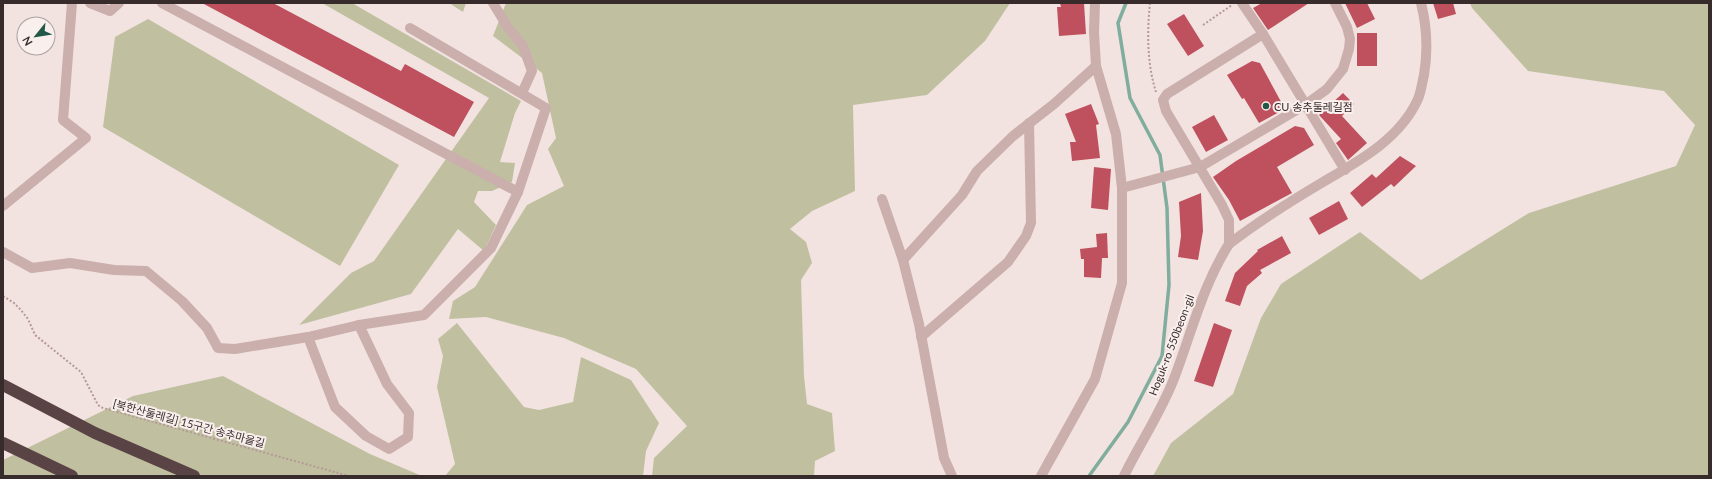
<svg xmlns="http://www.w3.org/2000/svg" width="1712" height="479" viewBox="0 0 1712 479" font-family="Lato,'Noto Sans KR',sans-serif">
  <rect width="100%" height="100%" fill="#f2e3e0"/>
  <!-- green -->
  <g fill="#c0c0a1">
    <polygon points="322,3 352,3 521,101 515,113 500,162 515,163 512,182 492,191 478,191 474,202 496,225 484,251 458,229 411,294 299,325 351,273 374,261 489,98"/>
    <polygon points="449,3 466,3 463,12"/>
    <polygon points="506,3 1010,3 985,41 927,95 853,105 855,191 812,211 790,229 806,242 812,263 801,280 804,376 807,404 832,413 835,451 815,461 814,476 652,476 654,458 687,426 636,369 564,338 486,317 449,319 453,301 475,287 527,205 564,186 548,149 556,138 542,73 493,36"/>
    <polygon points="1470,3 1709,3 1709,476 1153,476 1171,443 1233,394 1261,318 1281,284 1360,232 1421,280 1529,213 1676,166 1695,125 1664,91 1528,71 1472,8"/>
    <polygon points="148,19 399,165 340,266 103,127 115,37"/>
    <polygon points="457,323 524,407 539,410 573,402 581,357 631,380 659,423 646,451 643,476 445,476 455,464 437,387 443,356 438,339"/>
    <polygon points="223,376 370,454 422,476 3,476 3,460 133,396"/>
  </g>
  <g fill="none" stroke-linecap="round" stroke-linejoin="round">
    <!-- stream -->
    <polyline stroke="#81ad9f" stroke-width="3.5" points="1089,476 1128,422 1162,356 1169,285 1167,208 1160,155 1130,98 1118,23 1126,3"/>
  </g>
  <!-- building -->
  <g fill="#bf515e">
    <polygon points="202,3 273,3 401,71 405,64 474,102 454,137"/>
    <polygon points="1060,3 1084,3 1086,34 1059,36 1057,7 1061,7"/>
    <polygon points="1262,3 1309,3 1268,30 1253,8"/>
    <polygon points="1345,3 1367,3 1375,19 1357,28"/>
    <polygon points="1433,3 1453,3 1456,14 1438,19"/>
    <polygon points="1184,14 1204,46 1188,56 1167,24"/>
    <rect x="1357" y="33" width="20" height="33"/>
    <polygon points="1252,61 1260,63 1285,109 1259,123 1244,98 1242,99 1227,75"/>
    <polygon points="1343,93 1354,104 1342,116 1367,143 1348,160 1336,143 1341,139 1319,115"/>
    <polygon points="1091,104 1099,124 1096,125 1100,158 1072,161 1070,142 1076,142 1065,114"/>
    <polygon points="1214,115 1228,140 1206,152 1192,127"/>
    <polygon points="1295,126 1304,128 1314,145 1277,167 1292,193 1240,221 1229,200 1213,177 1236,161"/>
    <polygon points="1400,156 1416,166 1394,187 1391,184 1362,207 1350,193 1372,174 1376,178"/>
    <polygon points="1094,167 1111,169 1108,210 1091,208"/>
    <polygon points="1201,193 1203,231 1198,260 1178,257 1181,236 1179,202"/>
    <polygon points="1339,201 1348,219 1319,235 1309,218"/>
    <polygon points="1107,233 1108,258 1102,258 1101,278 1084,277 1084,259 1081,259 1080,249 1097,247 1096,234"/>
    <polygon points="1282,236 1291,253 1260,270 1262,273 1247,286 1240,306 1225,301 1235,273 1258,251 1257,250"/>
    <polygon points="1214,323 1232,330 1213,387 1194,381"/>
  </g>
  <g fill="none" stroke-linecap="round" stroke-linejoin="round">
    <!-- path -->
    <g stroke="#b59997" stroke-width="2" stroke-dasharray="2 2" stroke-linecap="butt">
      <path d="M1150 3C1147 32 1147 64 1156 92"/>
      <polyline points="1203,25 1232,5"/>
      <polyline points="3,296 14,303 20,309 28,319 35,335 81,372 98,405 103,408 349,476"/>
    </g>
    <!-- minor -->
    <g stroke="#caafad" stroke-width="10">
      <polyline points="90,3 110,11 119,3"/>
      <polyline points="493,3 507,26 523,46 532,71 522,93"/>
      <polyline points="1242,3 1263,34 1345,170"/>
      <polyline points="410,28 546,108 518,192"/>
      <path d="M1263 34 1167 94 1163 100 1166 111 1222 205 1229 220V244C1259 221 1291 201 1323 182 1359 161 1400 139 1418 99 1421 92 1422 83 1424 75 1428 51 1427 27 1421 3"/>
      <polyline points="1122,188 1200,167 1305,105 1327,89 1343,69 1349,49 1350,39 1347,27 1335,3"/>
      <polyline points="882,199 903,260 919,324 944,458 952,476"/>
      <polyline points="3,206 86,138 63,120 72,3"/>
      <polyline points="3,252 32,268 70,263 114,270 146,271 182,301 207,328 218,348 235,349 308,337 335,407 366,436 389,449 408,437 409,413 387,384 359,325 424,315 491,248 518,192 162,3"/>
      <polyline points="903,260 962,195 977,171 1013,136 1054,104 1096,66"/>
      <polyline points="308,337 359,325"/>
      <polyline points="921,337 1008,262 1026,236 1031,223 1029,123"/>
      <polyline points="1041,476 1095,379 1122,283 1122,188 1116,134 1096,66 1094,32 1095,3"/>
      <path d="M1124 476C1140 443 1162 411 1175 376 1192 331 1203 285 1229 244"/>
    </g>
    <!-- highway -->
    <g stroke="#594344" stroke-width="12">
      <polyline points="3,385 95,433 194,476"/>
      <polyline points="3,443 72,476"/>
    </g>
  </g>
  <!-- markers -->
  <circle fill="#225848" stroke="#f9efed" stroke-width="1.5" cx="1266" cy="106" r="4"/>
  <g text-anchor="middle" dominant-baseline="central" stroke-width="4" stroke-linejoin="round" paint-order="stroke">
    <!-- poi labels -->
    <g font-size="11" fill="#382b2b" stroke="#f9efed" text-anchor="start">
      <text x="1274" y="106">CU 송추둘레길점</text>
    </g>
    <!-- street labels -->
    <g font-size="11" fill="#382b2b" stroke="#f9efed">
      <text transform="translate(1171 345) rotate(-69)">Hoguk-ro 550beon-gil</text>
      <text transform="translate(189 423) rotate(15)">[북한산둘레길] 15구간 송추마을길</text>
    </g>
  </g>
  <!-- border -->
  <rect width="1712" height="479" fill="none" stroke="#382b2b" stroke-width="8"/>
  <!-- north arrow -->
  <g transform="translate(36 36) rotate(240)"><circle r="19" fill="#f9efed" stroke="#aca19f"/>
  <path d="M0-3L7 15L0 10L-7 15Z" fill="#225848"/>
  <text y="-6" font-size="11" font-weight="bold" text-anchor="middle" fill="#382b2b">N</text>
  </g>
</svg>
